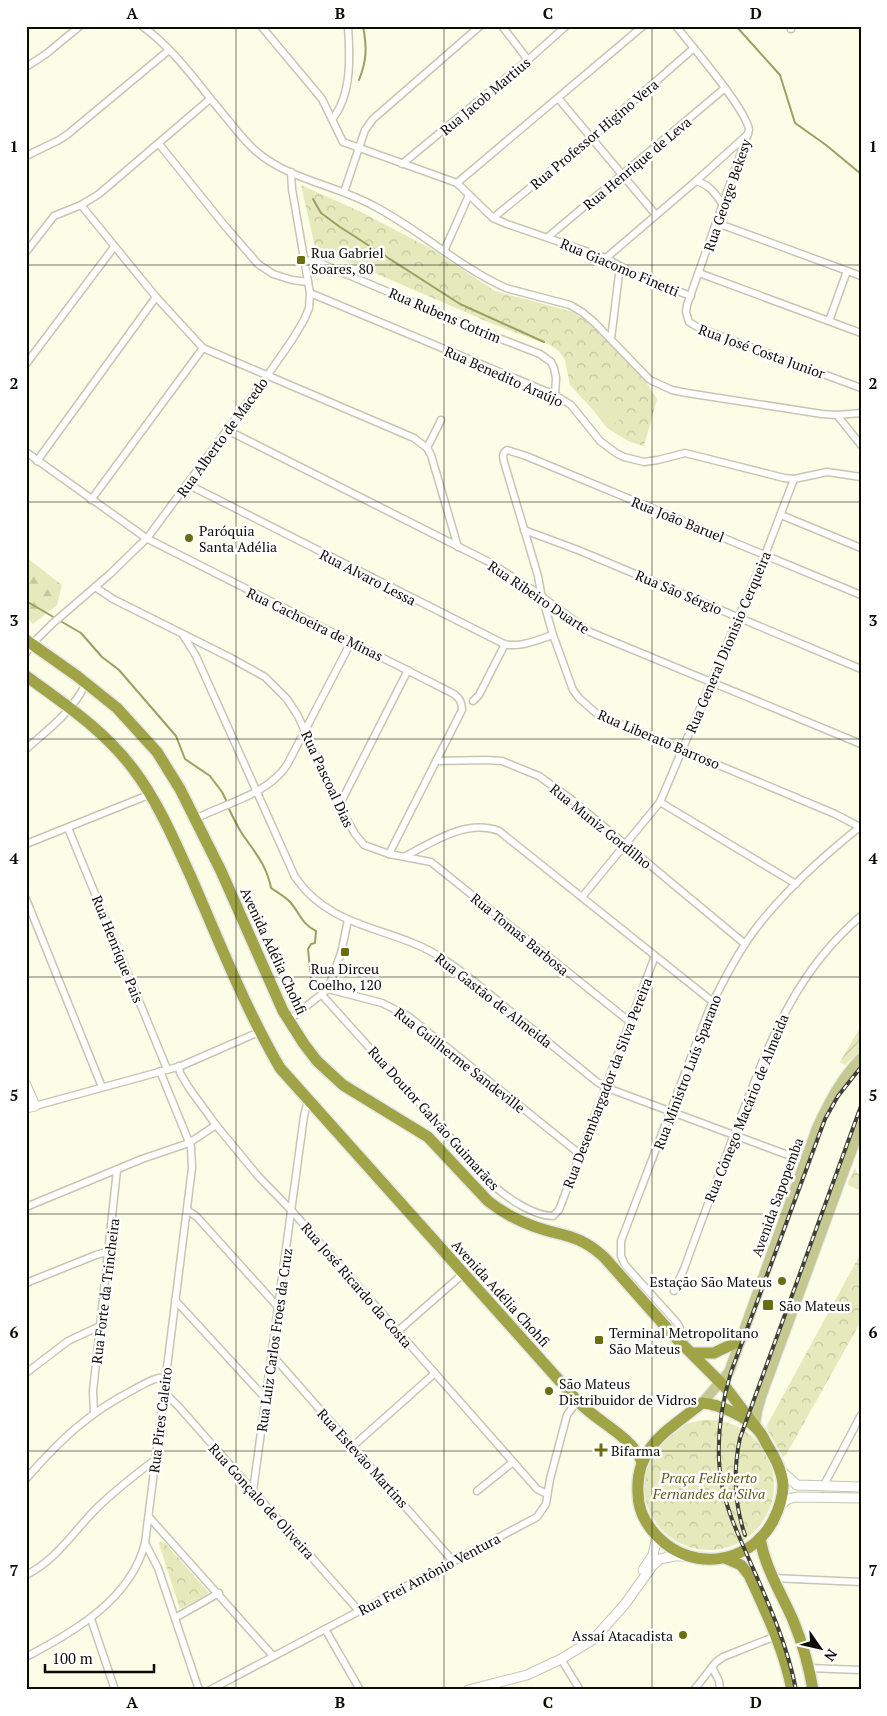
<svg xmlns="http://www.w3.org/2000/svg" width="887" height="1716" viewBox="0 0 887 1716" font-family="'PT Serif',serif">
  <defs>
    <pattern id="forest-firs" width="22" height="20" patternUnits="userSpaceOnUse" patternTransform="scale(1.25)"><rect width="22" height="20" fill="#e5e9bb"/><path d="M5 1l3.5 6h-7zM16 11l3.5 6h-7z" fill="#c3c79f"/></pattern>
    <pattern id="park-crowns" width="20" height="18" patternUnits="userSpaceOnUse" patternTransform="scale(1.25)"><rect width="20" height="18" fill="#e5e9bb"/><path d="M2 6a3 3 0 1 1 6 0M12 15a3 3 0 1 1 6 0" fill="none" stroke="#c3c79f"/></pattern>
    <pattern id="garden-furrows" width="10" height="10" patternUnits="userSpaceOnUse" patternTransform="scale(1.25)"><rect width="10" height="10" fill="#e5e9bb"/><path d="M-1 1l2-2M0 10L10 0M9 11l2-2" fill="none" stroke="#c3c79f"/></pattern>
  </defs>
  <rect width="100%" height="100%" fill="#fbfde7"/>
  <!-- forest -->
  <polygon fill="url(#forest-firs)" points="26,557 62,585 57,605 33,624 26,617"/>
  <!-- park -->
  <g fill="url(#park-crowns)">
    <polygon points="301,185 359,211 430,248 495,291 573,312 603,333 636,367 657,399 644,446 630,442 607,428 593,410 570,385 565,360 559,351 550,345 495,325 315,247"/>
    <polygon points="855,1168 857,1173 861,1175 861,1191 848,1185 848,1182"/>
    <polygon points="861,1253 861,1321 786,1455 783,1457 766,1427"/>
    <circle cx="709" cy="1485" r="65"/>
    <polygon points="161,1541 165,1543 208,1592 207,1595 180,1609 159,1544"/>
  </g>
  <!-- garden -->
  <polygon fill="url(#garden-furrows)" points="861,1026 861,1050 845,1065 840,1062"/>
  <!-- pitch -->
  <g fill="#e5e9bb">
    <polygon points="612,399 618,407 601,419 595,411"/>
    <polygon points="619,408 625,415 610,428 603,420"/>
  </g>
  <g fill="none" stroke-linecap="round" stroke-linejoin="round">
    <!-- stream -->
    <g stroke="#9da063" stroke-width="2">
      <polyline points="736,26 780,75 795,123 826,145 861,174"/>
      <path d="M359 80C367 60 367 47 363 26"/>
      <polyline points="313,199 321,213 340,227 460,304 544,342"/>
      <polyline points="26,601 81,633 102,657 119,670 176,736 185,759 210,776 222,792 227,802"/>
      <path d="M228 807C232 815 236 824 241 832 253 850 267 865 271 888 277 892 286 897 291 903 300 914 302 924 316 931L315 943 311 944 308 949 311 979"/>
    </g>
    <defs>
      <g id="street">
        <path d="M142 26C176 50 202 90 229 121 238 132 246 143 257 152 290 180 336 185 374 206 420 230 459 267 506 288L570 305 582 312 595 323 650 380 672 390 687 393 822 414 837 415 861 413"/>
        <polyline points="261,26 322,99 343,142 457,183 493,218 507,224 606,258 637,276 691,296"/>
        <polyline points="502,26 528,60"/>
        <path d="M676 26C691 45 747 110 749 130L687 305 686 312 689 322 699 328 861 388"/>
        <polyline points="791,29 791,26"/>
        <polyline points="26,67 46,54 80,26"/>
        <polyline points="558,98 656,215"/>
        <path d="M333 118C352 94 350 55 348 26"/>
        <polyline points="159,144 225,226 258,264 273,274 292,280 308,282"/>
        <polyline points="26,156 59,140 68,134 169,50"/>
        <polyline points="402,164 528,60 566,26"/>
        <path d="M696 181C710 185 715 193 723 205"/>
        <polyline points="457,183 643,26"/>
        <polyline points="344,192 365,130 373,119 480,26"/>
        <polyline points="81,205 156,297 203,348 414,438 427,448 431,455 458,547"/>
        <polyline points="493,218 591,138 694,48"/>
        <polyline points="717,223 861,276"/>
        <polyline points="548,237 725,88"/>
        <polyline points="444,251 469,195"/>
        <polyline points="26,252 54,216 81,205 99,194 210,99"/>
        <polyline points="606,258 696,181 748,134"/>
        <polyline points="304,260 318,262 327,266 483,332 540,354 551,362 554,368 556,378 555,395"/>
        <polyline points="699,273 861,333"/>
        <polyline points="310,293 555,395 571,405 600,441 616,453 624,457 644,462 658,460 685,453 784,478 794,479 827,472 861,477"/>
        <polyline points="829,321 847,271"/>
        <polyline points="611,339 620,266"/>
        <polyline points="26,364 114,247"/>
        <polyline points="837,415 861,445"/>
        <polyline points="227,430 489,562 533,590 590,632 861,744"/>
        <polyline points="427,448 441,420"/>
        <path d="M26 452 146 538 454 694C460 699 462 702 462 710L389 854"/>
        <polyline points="37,461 156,297"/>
        <path d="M187 484 504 644C521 648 536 640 553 635"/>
        <polyline points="91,500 203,348"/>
        <polyline points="781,515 861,548"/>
        <polyline points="524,530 578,550 861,669"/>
        <polyline points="95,587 113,599 231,658 265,677 287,699 298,716 339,806 355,834 364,845 389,854 431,862 630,1022"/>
        <path d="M183 635 196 656 295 877C332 931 393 926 442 958 464 972 485 990 505 1007 536 1032 566 1057 597 1082L610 1089 804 1161"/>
        <polyline points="26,653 32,644 52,624 110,574 148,537 267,376 292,340 304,320 309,308 310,293 292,189 291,172"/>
        <polyline points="473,701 479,695 505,644"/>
        <path d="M26 749C49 729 73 711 86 683"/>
        <polyline points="436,761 486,760 502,761 539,776 572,800 745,944"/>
        <polyline points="660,802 796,884"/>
        <polyline points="339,806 408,670"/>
        <path d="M195 819C226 803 267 795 287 765L351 642"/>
        <path d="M860 827 835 814 597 714 579 698 573 690 553 635 541 593 538 576 504 462C503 457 502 453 507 450L526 456 861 595"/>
        <polyline points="68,828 167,1069"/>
        <polyline points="26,844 151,794"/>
        <path d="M406 856C434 841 467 819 499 831L713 1002"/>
        <polyline points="582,897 660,802 765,555 794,479"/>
        <polyline points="26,899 102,1087"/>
        <polyline points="328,989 382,1003 408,1016 581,1155"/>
        <path d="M322 995 494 1186C508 1198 533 1216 553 1216L559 1210 655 956"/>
        <polyline points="289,1020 328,989 341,953 348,920"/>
        <polyline points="179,1066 180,1073 189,1088 216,1125 258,1176 291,1210 537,1489 547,1494"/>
        <polyline points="160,1071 191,1147 192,1168 145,1543 158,1568 199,1690"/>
        <polyline points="35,1106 181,1066 259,1032"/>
        <polyline points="26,1207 142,1159 189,1143 216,1125"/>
        <polyline points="187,1210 197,1217 278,1307"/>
        <polyline points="26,1283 96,1255 110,1251"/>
        <path d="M674 1291 684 1269C702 1219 721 1169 740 1119 770 1041 795 972 861 916"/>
        <polyline points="175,1300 266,1399"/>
        <polyline points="398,1331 463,1274"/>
        <path d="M683 1344 680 1328 677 1323 625 1265 621 1256V1241L709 1010C722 983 736 955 754 931 784 891 822 857 861 826"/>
        <polyline points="272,1355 453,1561"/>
        <polyline points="26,1373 68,1341 100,1326"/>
        <polyline points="164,1392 179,1407 359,1611"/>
        <polyline points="94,1413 93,1391 117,1170"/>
        <polyline points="353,1446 435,1373"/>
        <path d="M26 1479C59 1441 88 1413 133 1390 144 1384 153 1378 165 1377"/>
        <polyline points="823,1487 861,1415"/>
        <polyline points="253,1491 304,1116 308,1100"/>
        <polyline points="477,1491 513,1462"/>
        <polyline points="149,1517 273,1656"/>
        <path d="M26 1575C57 1560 75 1529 99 1506 117 1489 136 1474 156 1459"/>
        <polyline points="772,1578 861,1582"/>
        <polyline points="175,1618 219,1593"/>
        <polyline points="91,1619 115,1690"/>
        <polyline points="325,1629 360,1690"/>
        <path d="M26 1657C74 1632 131 1599 145 1543"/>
        <polyline points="561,1659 580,1690"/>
        <polyline points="712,1667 719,1681 720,1690"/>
        <polyline points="808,1668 861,1670"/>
        <polyline points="210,1690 537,1517 546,1504 550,1479 567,1415 578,1400"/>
        <polyline points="694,1690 716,1662 723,1657 776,1636"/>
      </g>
      <g id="secondary">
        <polyline points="26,1085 35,1106 26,1108"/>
        <polyline points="781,1471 797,1485 861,1487"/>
        <polyline points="780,1505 788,1499 796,1497 861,1498"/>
        <polyline points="643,1570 653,1555 657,1536"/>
        <polyline points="468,1690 527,1675 561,1659 594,1639 625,1604 653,1565 660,1559 674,1556 687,1556"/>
      </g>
      <g id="primary">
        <path d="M702 1403 729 1372 817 1128C829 1102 841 1079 861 1058"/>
        <polyline points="755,1425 757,1412 761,1397 861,1125"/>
      </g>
      <g id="highway">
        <path d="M26 640 77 676 117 708 157 752 180 789 221 871 283 1011 304 1044 317 1061 343 1085 428 1137 488 1201C502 1212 516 1220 533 1226 563 1237 577 1233 604 1257L674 1336 727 1389 758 1430"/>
        <path d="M26 676C65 704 105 731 134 770 158 802 174 840 191 877 219 941 245 1008 280 1068L566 1388C572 1395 578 1402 585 1408 604 1425 632 1438 642 1462"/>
        <polyline points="692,1353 714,1353 739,1341"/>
        <path d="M702 1403C719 1404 747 1417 758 1430 762 1434 764 1439 766 1443 774 1456 782 1470 783 1485 783 1498 779 1509 773 1521 749 1565 692 1572 658 1537 646 1525 638 1510 638 1493 635 1446 670 1429 702 1403Z"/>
        <path d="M760 1538C765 1568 781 1593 793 1620 802 1642 809 1666 813 1690"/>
        <path d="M725 1558 741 1565 749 1575C766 1612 784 1649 792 1690"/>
      </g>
    </defs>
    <!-- street casing -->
    <use href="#street" stroke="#c5c7b2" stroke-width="9"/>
    <!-- secondary casing -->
    <use href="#secondary" stroke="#c5c7b2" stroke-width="11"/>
    <!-- primary casing -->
    <use href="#primary" stroke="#e7e7e6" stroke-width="12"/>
    <!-- highway casing -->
    <use href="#highway" stroke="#e7e7e6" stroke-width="14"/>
    <!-- street -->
    <use href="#street" stroke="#fff" stroke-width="6"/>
    <!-- secondary -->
    <use href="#secondary" stroke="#fff" stroke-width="9"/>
    <!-- primary -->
    <use href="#primary" stroke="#c6c891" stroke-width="10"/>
    <!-- highway -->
    <use href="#highway" stroke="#a0a447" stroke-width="11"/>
    <defs>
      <g id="rail">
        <path d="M745 1535C734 1503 733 1471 740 1438L861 1106"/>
        <path d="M796 1690C787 1643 767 1600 748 1557 738 1534 727 1511 722 1485 715 1448 720 1409 731 1372L825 1119 838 1096 861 1067"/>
      </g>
    </defs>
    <!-- rail casing -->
    <use href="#rail" stroke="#404037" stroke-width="4"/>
    <!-- rail -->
    <use href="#rail" stroke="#fff" stroke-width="2" stroke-dasharray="5.5" stroke-linecap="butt"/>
  </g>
  <!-- grid -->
  <path fill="none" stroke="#0c0c06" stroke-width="1" stroke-opacity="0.55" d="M236 26V1690M444 26V1690M652 26V1690M26 265H861M26 502H861M26 739H861M26 977H861M26 1214H861M26 1451H861"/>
  <!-- markers -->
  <g fill="#6b6e10" stroke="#fff" stroke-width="2">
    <rect x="296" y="255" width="10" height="10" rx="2.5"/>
    <circle cx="189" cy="538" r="5"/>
    <rect x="340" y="947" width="10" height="10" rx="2.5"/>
    <circle cx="782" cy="1281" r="5"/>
    <rect x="762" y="1299" width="12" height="12" rx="2.5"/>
    <rect x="594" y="1335" width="10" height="10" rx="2.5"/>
    <circle cx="549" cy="1391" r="5"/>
    <path d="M598.5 1442.5h5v5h5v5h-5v5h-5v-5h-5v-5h5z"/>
    <circle cx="683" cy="1635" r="5"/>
  </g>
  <g text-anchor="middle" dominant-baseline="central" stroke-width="5" stroke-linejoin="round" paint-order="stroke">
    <!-- street labels -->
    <g font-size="14" fill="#0c0c06" stroke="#fff">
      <text transform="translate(485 96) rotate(-40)">Rua Jacob Martius</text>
      <text transform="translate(594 134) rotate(-40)">Rua Professor Higino Vera</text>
      <text transform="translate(637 163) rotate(-40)">Rua Henrique de Leva</text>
      <text transform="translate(727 195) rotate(-71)">Rua George Bekesy</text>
      <text transform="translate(620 267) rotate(23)">Rua Giacomo Finetti</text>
      <text transform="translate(445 315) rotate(23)">Rua Rubens Cotrim</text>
      <text transform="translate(762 351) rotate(20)">Rua José Costa Junior</text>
      <text transform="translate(504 376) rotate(24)">Rua Benedito Araújo</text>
      <text transform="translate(222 437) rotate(-54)">Rua Alberto de Macedo</text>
      <text transform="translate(678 519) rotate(22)">Rua João Baruel</text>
      <text transform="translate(368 577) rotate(27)">Rua Alvaro Lessa</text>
      <text transform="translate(679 592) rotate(23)">Rua São Sérgio</text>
      <text transform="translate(539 597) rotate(34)">Rua Ribeiro Duarte</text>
      <text transform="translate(315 624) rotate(26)">Rua Cachoeira de Minas</text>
      <text transform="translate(728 642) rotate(-67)">Rua General Dionisio Cerqueira</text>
      <text transform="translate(659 739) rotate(23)">Rua Liberato Barroso</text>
      <text transform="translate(328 779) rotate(65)">Rua Pascoal Dias</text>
      <text transform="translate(601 826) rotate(39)">Rua Muniz Gordilho</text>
      <text transform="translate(520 934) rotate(39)">Rua Tomas Barbosa</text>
      <text transform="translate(118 949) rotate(68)">Rua Henrique Pais</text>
      <text transform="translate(274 951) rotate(65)">Avenida Adélia Chohfi</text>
      <text transform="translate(494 1000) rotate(38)">Rua Gastão de Almeida</text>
      <text transform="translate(460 1060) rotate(38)">Rua Guilherme Sandeville</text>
      <text transform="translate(687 1072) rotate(-69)">Rua Ministro Luís Sparano</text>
      <text transform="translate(607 1083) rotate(-69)">Rua Desembargador da Silva Pereira</text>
      <text transform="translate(746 1108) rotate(-68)">Rua Cônego Macário de Almeida</text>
      <text transform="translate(434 1118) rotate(48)">Rua Doutor Galvão Guimarães</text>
      <text transform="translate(777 1197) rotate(-70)">Avenida Sapopemba</text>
      <text transform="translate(357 1285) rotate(49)">Rua José Ricardo da Costa</text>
      <text transform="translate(105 1291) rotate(-83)">Rua Forte da Trincheira</text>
      <text transform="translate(501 1293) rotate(48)">Avenida Adélia Chohfi</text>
      <text transform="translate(274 1340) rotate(-82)">Rua Luiz Carlos Froes da Cruz</text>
      <text transform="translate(160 1420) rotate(-83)">Rua Pires Caleiro</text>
      <text transform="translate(363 1458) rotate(48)">Rua Estevão Martins</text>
      <text transform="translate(262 1501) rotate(48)">Rua Gonçalo de Oliveira</text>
      <text transform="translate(429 1574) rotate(-28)">Rua Frei Antônio Ventura</text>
    </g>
    <!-- poi labels -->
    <g font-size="14" fill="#0c0c06" stroke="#fff" text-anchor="start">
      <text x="311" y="252">Rua Gabriel<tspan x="311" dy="16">Soares, 80</tspan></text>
      <text x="199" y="530">Paróquia<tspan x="199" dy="16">Santa Adélia</tspan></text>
      <text x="345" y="968" text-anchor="middle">Rua Dirceu<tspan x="345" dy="16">Coelho, 120</tspan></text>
      <text x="772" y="1281" text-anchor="end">Estação São Mateus</text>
      <text x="779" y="1305">São Mateus</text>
      <text x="609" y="1332">Terminal Metropolitano<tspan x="609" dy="16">São Mateus</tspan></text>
      <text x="559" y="1383">São Mateus<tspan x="559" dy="16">Distribuidor de Vidros</tspan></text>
      <text x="611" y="1450">Bifarma</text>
      <text x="673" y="1635" text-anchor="end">Assaí Atacadista</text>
    </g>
    <!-- park labels -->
    <g font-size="14" font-style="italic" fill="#5a5c15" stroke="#fff">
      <text x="709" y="1477">Praça Felisberto<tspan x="709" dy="16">Fernandes da Silva</tspan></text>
    </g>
  </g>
  <!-- border -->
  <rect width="887" height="1716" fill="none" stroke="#ffffff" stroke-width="55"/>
  <!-- north arrow -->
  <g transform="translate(820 1648) rotate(124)" stroke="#ffffff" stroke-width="4" paint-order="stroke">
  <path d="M0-4L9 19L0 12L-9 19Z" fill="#0c0c06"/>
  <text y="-8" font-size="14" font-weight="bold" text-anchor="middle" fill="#0c0c06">N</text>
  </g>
  <!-- scale -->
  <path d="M45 1664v8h109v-8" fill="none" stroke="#0c0c06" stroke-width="2.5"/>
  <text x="52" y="1664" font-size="15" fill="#0c0c06" stroke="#ffffff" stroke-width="4" paint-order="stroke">100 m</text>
  <rect x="28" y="28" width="832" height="1660" fill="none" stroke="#0c0c06" stroke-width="2"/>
  <g font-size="16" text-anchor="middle" font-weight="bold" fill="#0c0c06">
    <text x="132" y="19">A</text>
    <text x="340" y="19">B</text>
    <text x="548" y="19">C</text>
    <text x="756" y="19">D</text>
    <text x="14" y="152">1</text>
    <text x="873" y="152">1</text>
    <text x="14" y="389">2</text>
    <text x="873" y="389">2</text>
    <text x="14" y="626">3</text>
    <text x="873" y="626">3</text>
    <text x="14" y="864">4</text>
    <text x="873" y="864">4</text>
    <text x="14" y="1101">5</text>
    <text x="873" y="1101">5</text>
    <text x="14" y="1338">6</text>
    <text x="873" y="1338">6</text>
    <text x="14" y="1576">7</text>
    <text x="873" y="1576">7</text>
    <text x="132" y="1708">A</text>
    <text x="340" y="1708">B</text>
    <text x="548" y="1708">C</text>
    <text x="756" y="1708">D</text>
  </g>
</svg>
